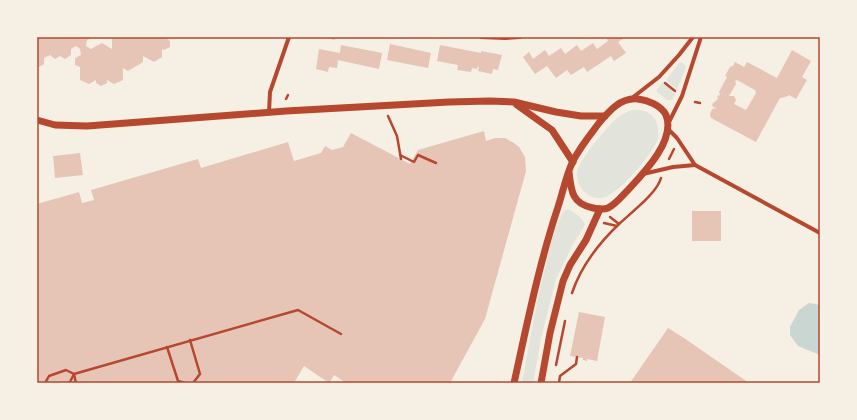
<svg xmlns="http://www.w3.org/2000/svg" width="857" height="420" viewBox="0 0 857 420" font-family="Rubik,sans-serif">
  <rect width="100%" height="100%" fill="#f6efe4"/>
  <!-- green -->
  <g fill="#e2e4dc">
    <polygon points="681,62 685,65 686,68 677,89 666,80 679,63"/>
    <polygon points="663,82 675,94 672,100 667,100 657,92 657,89"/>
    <path d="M632 110C641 110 648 110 654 118 658 124 660 134 657 141 649 158 625 186 609 195 593 205 575 189 577 172 579 160 607 127 616 119 621 115 626 112 632 110Z"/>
    <path d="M566 209C572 210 584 219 585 225L573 244 556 279 541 338 533 383H522C527 356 550 221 566 209Z"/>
  </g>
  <!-- water -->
  <polygon fill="#c9d6d2" points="809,303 820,305 820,355 798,346 790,335 790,327 799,310"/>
  <!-- building -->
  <g fill="#e6c5b7" fill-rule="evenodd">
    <polygon points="37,37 93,37 87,40 86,46 91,49 102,43 112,49 112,37 171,37 167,39 170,41 170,47 164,50 162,49 162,57 154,62 143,56 143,62 128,71 123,68 123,80 114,84 107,80 107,83 101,86 96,83 96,80 89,84 80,80 80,67 75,65 75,58 81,55 80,49 76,46 71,49 71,55 65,59 60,56 55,59 50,55 44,58 44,64 39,67 37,66"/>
    <polygon points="321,37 336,37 335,40"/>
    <polygon points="606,37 626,37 618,42 626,53 614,61 611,56 587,72 584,67 571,75 567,70 556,78 547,66 535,74 523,57 529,52 533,59 545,50 549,56 561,48 565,54 577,45 581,51 593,43 597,49 608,41"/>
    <polygon points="390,44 431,53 428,68 387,60"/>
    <polygon points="341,45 382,53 379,69 338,60 337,68 329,67 328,72 316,69 319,49 340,53"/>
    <polygon points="440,45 481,53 481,51 502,55 498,70 493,69 492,74 478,71 479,67 478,66 477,69 472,68 471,72 457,70 458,65 437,61"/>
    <path d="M792 50 811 61 802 77 807 80 796 99 789 95 788 96 781 98H780L756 142 711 118 710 114 712 109 717 108 713 107 712 104 718 99 717 96 720 95 719 92 727 77 725 76 730 67 733 66 735 62 744 67 747 62 777 78ZM737 80 755 90 756 93 746 110 734 104 736 100 734 96H729L736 84 735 81Z"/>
    <polygon points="484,131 486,141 495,138 505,138 514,143 519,147 525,157 526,171 485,319 450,383 346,383 334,375 329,383 304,366 294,383 37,383 37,204 79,192 82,203 94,200 91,190 198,159 201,168 288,142 294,161 321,153 325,146 332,150 343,147 351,133 410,164 418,150"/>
    <polygon points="80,153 83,175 55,178 53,156"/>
    <rect x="692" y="211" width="29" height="30"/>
    <polygon points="579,312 605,317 597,361 587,359 587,361 583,360 583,358 570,356"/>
    <polygon points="668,328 684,338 749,383 630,383"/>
  </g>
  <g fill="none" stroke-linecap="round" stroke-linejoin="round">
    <!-- path -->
    <g stroke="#b5482f" stroke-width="2.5">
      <polyline points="665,83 675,91"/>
      <polyline points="286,99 288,95"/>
      <polyline points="695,102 700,103"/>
      <polyline points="388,116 397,136 401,159"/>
      <polyline points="400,155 414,162 418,155 436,163"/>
      <polyline points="669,159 674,149"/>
      <polyline points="610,217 619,224"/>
      <polyline points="604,223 617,226"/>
      <path d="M572 293C581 266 600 242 620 223 632 212 657 193 661 178"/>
      <polyline points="190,340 200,374 193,383"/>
      <polyline points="167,347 178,381 185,383"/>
      <polyline points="556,365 565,321"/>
      <polyline points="45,383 49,376 66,370 74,374 76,383"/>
      <polyline points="67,383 70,382 74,374 298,310 341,334"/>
      <polyline points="559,383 560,376 576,364 577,357"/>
    </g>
    <!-- minor -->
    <g stroke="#b5482f" stroke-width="4">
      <polyline points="481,37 505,38 520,37"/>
      <polyline points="632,98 659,77 679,55 693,37"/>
      <polyline points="269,112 270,92 289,37"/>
      <polyline points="668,124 682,96 701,37"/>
      <polyline points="668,129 677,138 695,165 820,233"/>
      <polyline points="643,174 673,167 695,165"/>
    </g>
    <!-- tertiary -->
    <g stroke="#b5482f" stroke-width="7">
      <polyline points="517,105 552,130 573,162"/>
      <polyline points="37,120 55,125 87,126 286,111 449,102 490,101 514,102 556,112 581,116 605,116"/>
      <path d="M514 383C527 324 539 264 558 207 563 192 566 175 573 161 580 147 590 135 599 123 609 111 621 97 638 99 647 100 661 105 666 115 676 140 644 173 628 190 622 196 616 204 608 208 603 210 598 209 593 208 572 204 571 191 569 172"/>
      <polyline points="541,383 550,333 563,281 570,265 586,240 600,209"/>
    </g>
  </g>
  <!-- border -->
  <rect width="857" height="420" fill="none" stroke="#f6efe4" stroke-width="76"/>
  <rect x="38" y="38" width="781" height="344" fill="none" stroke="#b5482f" stroke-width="1.5"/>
</svg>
